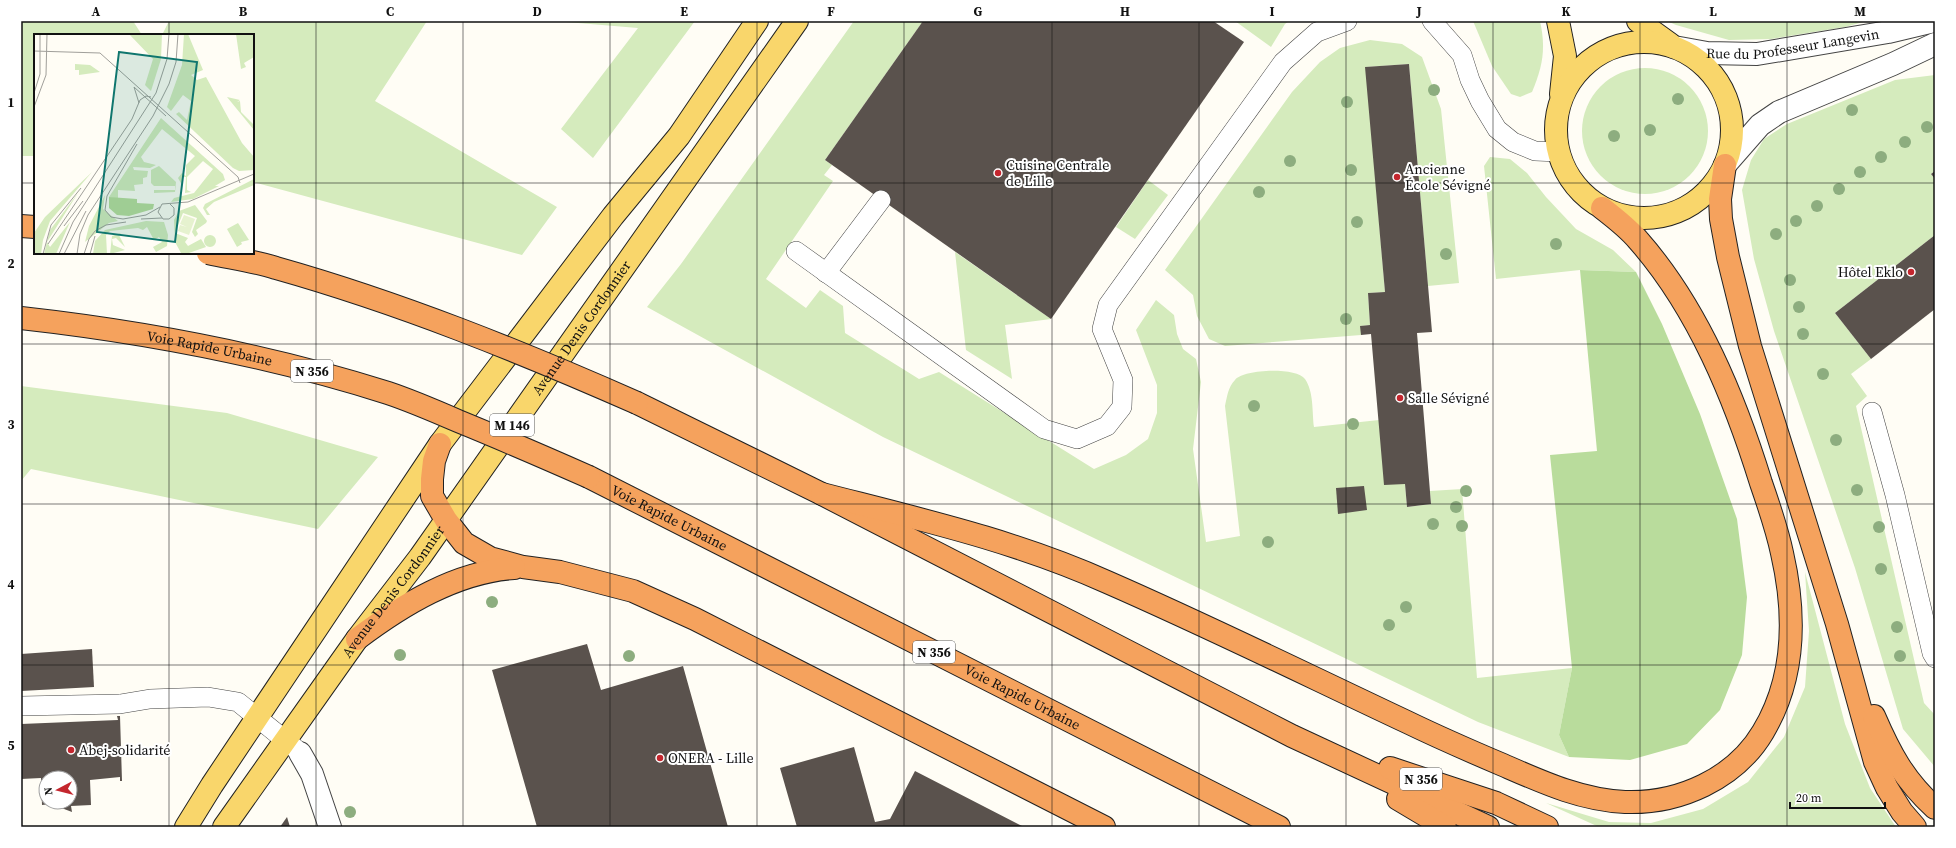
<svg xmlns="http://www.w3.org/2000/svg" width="1956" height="848" viewBox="0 0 1956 848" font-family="'Source Serif 4',serif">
  <rect width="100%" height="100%" fill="#fffdf5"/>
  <!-- green -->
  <g fill="#d5ebbd">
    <polygon points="21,21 133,21 142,35 35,35 35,156 21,156"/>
    <polygon points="169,21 427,21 375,101 557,207 522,255 253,182 253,35 162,35"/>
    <polygon points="554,21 695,21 593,158 561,129 638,28"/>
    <path d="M854 21H923L825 160 832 165 824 175 833 181 766 279 806 308 820 290 843 306 845 333 919 379 939 372 1094 469 1126 455 1148 439 1157 413V385L1136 330 1156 300 1174 315 1177 334 1183 349 1196 359 1201 382 1193 449 1206 542 1240 536 1225 406C1227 397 1228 387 1235 380 1244 369 1296 367 1305 379 1314 392 1312 412 1314 427L1379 420 1405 484 1407 507 1431 504 1430 491 1462 489 1477 678 1572 668 1559 735 1569 757 1478 722 883 437 647 307 681 264Z"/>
    <polygon points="1235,21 1289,21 1285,24 1271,47"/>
    <path d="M1473 21H1540C1546 48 1543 66 1532 92L1520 97 1511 94 1492 66Z"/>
    <polygon points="1667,21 1867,21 1845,27 1771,39 1729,40 1676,25"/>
    <polygon points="1370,40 1402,44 1422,57 1441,109 1459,283 1428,286 1409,64 1366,67 1385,292 1368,293 1370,325 1361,326 1361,335 1225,346 1209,339 1197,316 1193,295 1165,270 1292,92 1320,62 1340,48"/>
    <circle cx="1645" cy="131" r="63"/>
    <polygon points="1935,75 1935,171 1931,174 1935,179 1935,235 1835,313 1871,359 1851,374 1867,396 1856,406 1924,703 1935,715 1935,767 1903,729 1855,568 1774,331 1754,259 1742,190 1751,160 1764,139 1787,124 1895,80"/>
    <polygon points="1490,157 1510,159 1527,173 1546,197 1576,229 1613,250 1636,272 1580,270 1496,279 1484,166"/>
    <polygon points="1148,180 1168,195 1135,239 1116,227"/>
    <polygon points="955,252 1051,319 1005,325 1012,379 966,350"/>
    <polygon points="21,386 227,413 378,457 318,529 31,469 21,481"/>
    <polygon points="1805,572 1845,724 1870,788 1896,827 1599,827 1546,803 1609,822 1651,823 1703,809 1748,782 1784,737 1805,687 1809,631"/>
  </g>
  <!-- forest -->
  <polygon fill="#b9dc9c" points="1580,270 1636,272 1662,324 1700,414 1737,519 1747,597 1742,655 1720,710 1687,744 1630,760 1569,757 1559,735 1572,668 1550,455 1597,451"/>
  <!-- building -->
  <g fill="#5a524d" fill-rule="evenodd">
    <polygon points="923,21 1213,21 1244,42 1051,319 825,160"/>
    <polygon points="1409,64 1432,332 1417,333 1431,504 1407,507 1405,484 1384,485 1371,334 1361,335 1360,326 1370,325 1368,293 1385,292 1365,67"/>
    <polygon points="1935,171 1935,179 1931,174"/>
    <polygon points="1935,235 1935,309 1871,359 1835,313"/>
    <polygon points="1364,486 1367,510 1338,514 1336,488"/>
    <polygon points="587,644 601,690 683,666 728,827 537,827 492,670"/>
    <polygon points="92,649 94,687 21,691 21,654"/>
    <path d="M117 716H120L122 781H120V777L90 780 91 805 71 806 72 812 51 804 42 805 41 778 21 779V724L118 720ZM46 778H70V802H46Z"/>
    <polygon points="854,747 875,822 890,819 915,771 1024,827 797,827 780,768"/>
    <polygon points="287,817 290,827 280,827"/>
  </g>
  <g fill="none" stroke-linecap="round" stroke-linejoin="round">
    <defs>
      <g id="lane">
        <polyline points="1432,21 1462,55 1470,80 1480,101 1497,129 1513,142 1535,151 1559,152"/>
        <polyline points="796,251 1044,429 1077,439 1107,426 1122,407 1123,380 1102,329 1108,305 1283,62 1317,32 1347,21"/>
        <polyline points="826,273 881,200"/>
        <polyline points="1872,412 1895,495 1932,653 1935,658"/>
        <polyline points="21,706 120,704 150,699 208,697 238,702 296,749"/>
      </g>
      <g id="street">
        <path id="s1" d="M1674 47 1707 53 1757 54 1888 32 1934 21"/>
        <polyline points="1725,165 1760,125 1779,112 1893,64 1935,44"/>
        <polyline points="300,753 312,774 330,827"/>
      </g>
      <g id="primary">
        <polyline points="1558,21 1565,56 1561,94"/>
        <polyline points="1638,21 1670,44"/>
        <circle cx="1644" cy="130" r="88"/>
        <polyline points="186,827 212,785 440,444 613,216 679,136 757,21"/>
        <path id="s2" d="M224 827 357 639 420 557 797 21"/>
      </g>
      <g id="highway">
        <polyline points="1725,165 1720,199 1721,219 1728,257 1750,346 1837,624 1875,762 1887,788 1902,812 1915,827"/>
        <polyline points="21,226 35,227"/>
        <polyline points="637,403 822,494 1292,736 1488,827"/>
        <polyline points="440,444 434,461 432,479 432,496 446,520 464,543 490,558 523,567 560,572 633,591 695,619 1104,827"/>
        <path id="s3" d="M589 477 1279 827"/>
        <path d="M822 494C919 519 1016 541 1107 582 1208 626 1307 675 1407 722 1438 737 1470 751 1503 765 1542 782 1581 800 1625 802 1679 804 1735 779 1763 732 1796 677 1796 614 1782 553 1777 529 1769 506 1761 483 1735 399 1698 308 1638 240 1628 228 1615 218 1602 208"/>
        <path d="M357 639C402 605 456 572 514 568"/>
        <path d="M1874 716C1890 753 1904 780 1935 808"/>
        <polyline points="1390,768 1496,803 1547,827"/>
        <polyline points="1398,799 1445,827"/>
      </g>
    </defs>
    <!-- lane casing -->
    <use href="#lane" stroke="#444" stroke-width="20"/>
    <!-- street casing -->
    <use href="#street" stroke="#444" stroke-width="24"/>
    <!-- primary casing -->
    <use href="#primary" stroke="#222" stroke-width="24"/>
    <!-- highway casing -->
    <use href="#highway" stroke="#222" stroke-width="24"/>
    <!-- lane -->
    <use href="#lane" stroke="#fff" stroke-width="19"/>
    <!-- street -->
    <use href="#street" stroke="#fff" stroke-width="22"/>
    <!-- primary -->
    <use href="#primary" stroke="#f9d66b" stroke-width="22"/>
    <!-- highway -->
    <use href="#highway" stroke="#f5a25d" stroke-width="22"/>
    <defs>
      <g id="highway-bridge">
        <path d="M208 253C231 258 254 261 276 268 400 303 519 351 637 403"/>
        <path id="s4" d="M21 318C146 332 268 355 388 393 412 401 435 411 458 421 502 439 546 458 589 477"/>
      </g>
    </defs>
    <!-- highway-bridge casing -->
    <use href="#highway-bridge" stroke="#222" stroke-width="24" stroke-linecap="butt"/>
    <!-- highway-bridge -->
    <use href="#highway-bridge" stroke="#f5a25d" stroke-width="22"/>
  </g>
  <!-- trees -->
  <g fill="#8dad7f">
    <circle cx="1434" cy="90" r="6"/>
    <circle cx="1678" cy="99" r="6"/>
    <circle cx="1347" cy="102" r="6"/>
    <circle cx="1852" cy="110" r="6"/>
    <circle cx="1927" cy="127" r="6"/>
    <circle cx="1650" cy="130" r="6"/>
    <circle cx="1614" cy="136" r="6"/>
    <circle cx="1905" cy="142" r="6"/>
    <circle cx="1881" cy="157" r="6"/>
    <circle cx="1290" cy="161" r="6"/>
    <circle cx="1351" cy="170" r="6"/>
    <circle cx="1860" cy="172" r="6"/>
    <circle cx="1839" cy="189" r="6"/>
    <circle cx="1259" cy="192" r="6"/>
    <circle cx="1817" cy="206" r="6"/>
    <circle cx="1796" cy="221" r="6"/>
    <circle cx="1357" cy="222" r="6"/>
    <circle cx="1776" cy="234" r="6"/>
    <circle cx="1556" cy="244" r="6"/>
    <circle cx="1446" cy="254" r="6"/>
    <circle cx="1790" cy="280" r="6"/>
    <circle cx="1799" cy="307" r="6"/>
    <circle cx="1346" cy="319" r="6"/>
    <circle cx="1803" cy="334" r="6"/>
    <circle cx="1823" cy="374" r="6"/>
    <circle cx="1254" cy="406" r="6"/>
    <circle cx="1353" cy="424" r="6"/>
    <circle cx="1836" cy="440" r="6"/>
    <circle cx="1857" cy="490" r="6"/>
    <circle cx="1466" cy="491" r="6"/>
    <circle cx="1456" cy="507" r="6"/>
    <circle cx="1433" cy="524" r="6"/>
    <circle cx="1462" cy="526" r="6"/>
    <circle cx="1879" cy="527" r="6"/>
    <circle cx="1268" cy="542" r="6"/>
    <circle cx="1881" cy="569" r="6"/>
    <circle cx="492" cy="602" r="6"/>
    <circle cx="1406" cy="607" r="6"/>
    <circle cx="1389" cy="625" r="6"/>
    <circle cx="1897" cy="627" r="6"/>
    <circle cx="400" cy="655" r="6"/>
    <circle cx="629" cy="656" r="6"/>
    <circle cx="1900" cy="656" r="6"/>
    <circle cx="350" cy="812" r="6"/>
  </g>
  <!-- grid -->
  <path fill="none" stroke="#111" stroke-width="1" stroke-opacity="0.55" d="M169 21V35M316 21V827M463 21V827M610 21V827M757 21V827M904 21V827M1052 21V827M1199 21V827M1346 21V827M1493 21V827M1640 21V827M1787 21V827M21 183H35M253 183H1935M169 253V827M21 344H1935M21 504H1935M21 665H1935"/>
  <!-- markers -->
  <g fill="#c4262e" stroke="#fff" stroke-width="1.5">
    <circle cx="998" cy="173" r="4"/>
    <circle cx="1397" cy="177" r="4"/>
    <circle cx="1911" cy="272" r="4"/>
    <circle cx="1400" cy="398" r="4"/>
    <circle cx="71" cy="750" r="4"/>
    <circle cx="660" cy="758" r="4"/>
  </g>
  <g text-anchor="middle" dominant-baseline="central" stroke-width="4" stroke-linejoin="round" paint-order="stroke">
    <!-- shield labels -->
    <g fill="#fff" stroke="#585858" stroke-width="1">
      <rect x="291" y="360" width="42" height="22" rx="3"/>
      <rect x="490" y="414" width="44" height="22" rx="3"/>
      <rect x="913" y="641" width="42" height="22" rx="3"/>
      <rect x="1400" y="768" width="42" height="22" rx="3"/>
    </g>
    <g font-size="13" font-weight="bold" fill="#111">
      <text x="312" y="371">N 356</text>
      <text x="512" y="425">M 146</text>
      <text x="934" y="652">N 356</text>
      <text x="1421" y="779">N 356</text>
    </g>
    <!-- street labels -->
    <g font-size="14" fill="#111" stroke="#fff">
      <text stroke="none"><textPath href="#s1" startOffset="120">Rue du Professeur Langevin</textPath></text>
      <text stroke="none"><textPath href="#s2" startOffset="614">Avenue Denis Cordonnier</textPath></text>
      <text stroke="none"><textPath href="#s4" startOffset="191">Voie Rapide Urbaine</textPath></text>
      <text stroke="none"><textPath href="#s3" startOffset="90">Voie Rapide Urbaine</textPath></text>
      <text stroke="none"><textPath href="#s2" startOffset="290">Avenue Denis Cordonnier</textPath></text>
      <text stroke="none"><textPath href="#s3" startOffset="486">Voie Rapide Urbaine</textPath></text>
    </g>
    <!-- poi labels -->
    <g font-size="14" fill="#111" stroke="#fff" text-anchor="start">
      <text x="1006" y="165">Cuisine Centrale<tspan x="1006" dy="16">de Lille</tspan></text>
      <text x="1405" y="169">Ancienne<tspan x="1405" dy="16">École Sévigné</tspan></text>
      <text x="1903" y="272" text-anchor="end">Hôtel Eklo</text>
      <text x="1408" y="398">Salle Sévigné</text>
      <text x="79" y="750">Abej-solidarité</text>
      <text x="668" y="758">ONERA - Lille</text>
    </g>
  </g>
  <!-- overview -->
  <g transform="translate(34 34)">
    <rect width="220" height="220" fill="#fffdf5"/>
    <path d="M95 0H128L127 25 117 57 111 51 119 25ZM150 0H154L169 36 157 41 163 46 172 43 208 109 220 123V136L205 137 199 134 142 80 145 78 153 86 157 67 149 61 137 77 133 73 148 31ZM202 0 220 1V23L210 29 212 33 207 35ZM41 30 56 31 66 38 45 41V36H41ZM193 63 206 66 203 68 206 67 207 78 220 91V96ZM127 84 189 140 191 146 181 152H185L159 165 137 168 140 164 160 159 179 135 169 127 153 143V156L157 158 151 159 152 143H148V151L144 144 148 139 152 142V131L161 122 128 95 107 123 110 128 122 131 116 134 99 133 100 136 114 137 113 143 109 144V150L100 151 101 157 84 156V165L75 163ZM125 132 142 148 141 158 120 159V156H141V152H120L117 149V136ZM58 138 16 187 9 206 7 220H0V199L11 183ZM220 145V151L180 168 172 175 176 181H173L169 174 171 170ZM44 159 13 208 16 213 36 188 22 220H10L16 196ZM71 161 69 175 84 187 75 189 51 208 55 192ZM161 171 173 187 172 189 162 196 164 200 161 203 158 198 163 184 149 179 141 199 154 204 151 208 154 212 167 205 172 213 152 220 147 219 141 208 140 186 145 177ZM112 187 130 188 134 201 133 212 122 218 119 213 128 208 125 203 120 206 113 193 109 196 104 194 76 197 72 201 73 220H59L61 207 71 196ZM204 189 215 206 207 208 208 210 203 213 193 195ZM87 199 85 201 91 213 82 204 78 205 79 211 91 216 76 220 78 202ZM170 207a6 6 0 1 1 12 0a6 6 0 1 1-12 0Z" fill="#d5ebbd"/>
    <path d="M75 163 103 165V169L120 170 119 175 95 182 83 181 75 174Z" fill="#b9dc9c"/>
    <path d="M150 181 161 185 155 201 144 197 146 191 153 193 146 190Z" fill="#e6f2cf"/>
    <path fill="none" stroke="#a09f9a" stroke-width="1" d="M0 17 66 19 204 143 206 149M100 53 132 82M100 53 105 69M0 59 6 40V0M0 73 12 41 13 0M103 110 73 162 71 176 77 183 89 185 112 181 126 173M136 170 140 174V181L135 185H129L124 178 128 170 154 168 220 140M107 185 128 184M30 192 49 167M14 210 98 85 106 66 112 62 117 63M9 220 17 191 47 154M25 220 39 188 122 59 133 25 135 0M30 220 52 177M43 220 46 200 54 181 119 82 135 50 142 28 144 0M50 220 55 205 61 197 72 191 92 188M56 220 61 202"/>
    <path fill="#0f766e" fill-opacity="0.15" stroke="#0f766e" stroke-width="2" d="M85 18 163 28 141 208 63 198Z"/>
    <rect width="220" height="220" fill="none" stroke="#111" stroke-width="2"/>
  </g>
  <!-- border -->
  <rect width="1956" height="848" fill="none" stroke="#ffffff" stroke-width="44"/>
  <!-- north arrow -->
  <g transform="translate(58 790) rotate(263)"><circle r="19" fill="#ffffff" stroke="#a0a0a0"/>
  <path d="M0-3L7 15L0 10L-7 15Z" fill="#c4262e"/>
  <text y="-6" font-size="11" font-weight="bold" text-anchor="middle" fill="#111111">N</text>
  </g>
  <!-- scale -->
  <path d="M1790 802v6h95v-6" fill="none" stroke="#111111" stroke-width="2"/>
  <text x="1796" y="802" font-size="12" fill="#111111" stroke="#ffffff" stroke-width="3" paint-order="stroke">20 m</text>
  <rect x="22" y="22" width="1912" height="804" fill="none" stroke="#111" stroke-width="1.5"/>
  <g font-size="13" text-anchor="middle" font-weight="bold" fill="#111">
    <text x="96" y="16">A</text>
    <text x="243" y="16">B</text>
    <text x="390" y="16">C</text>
    <text x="537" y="16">D</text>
    <text x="684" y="16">E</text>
    <text x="831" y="16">F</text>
    <text x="978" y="16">G</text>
    <text x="1125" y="16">H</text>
    <text x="1272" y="16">I</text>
    <text x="1419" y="16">J</text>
    <text x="1566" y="16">K</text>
    <text x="1713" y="16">L</text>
    <text x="1860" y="16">M</text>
    <text x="11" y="107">1</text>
    <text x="11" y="268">2</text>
    <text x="11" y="429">3</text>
    <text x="11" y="589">4</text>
    <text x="11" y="750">5</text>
  </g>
</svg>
